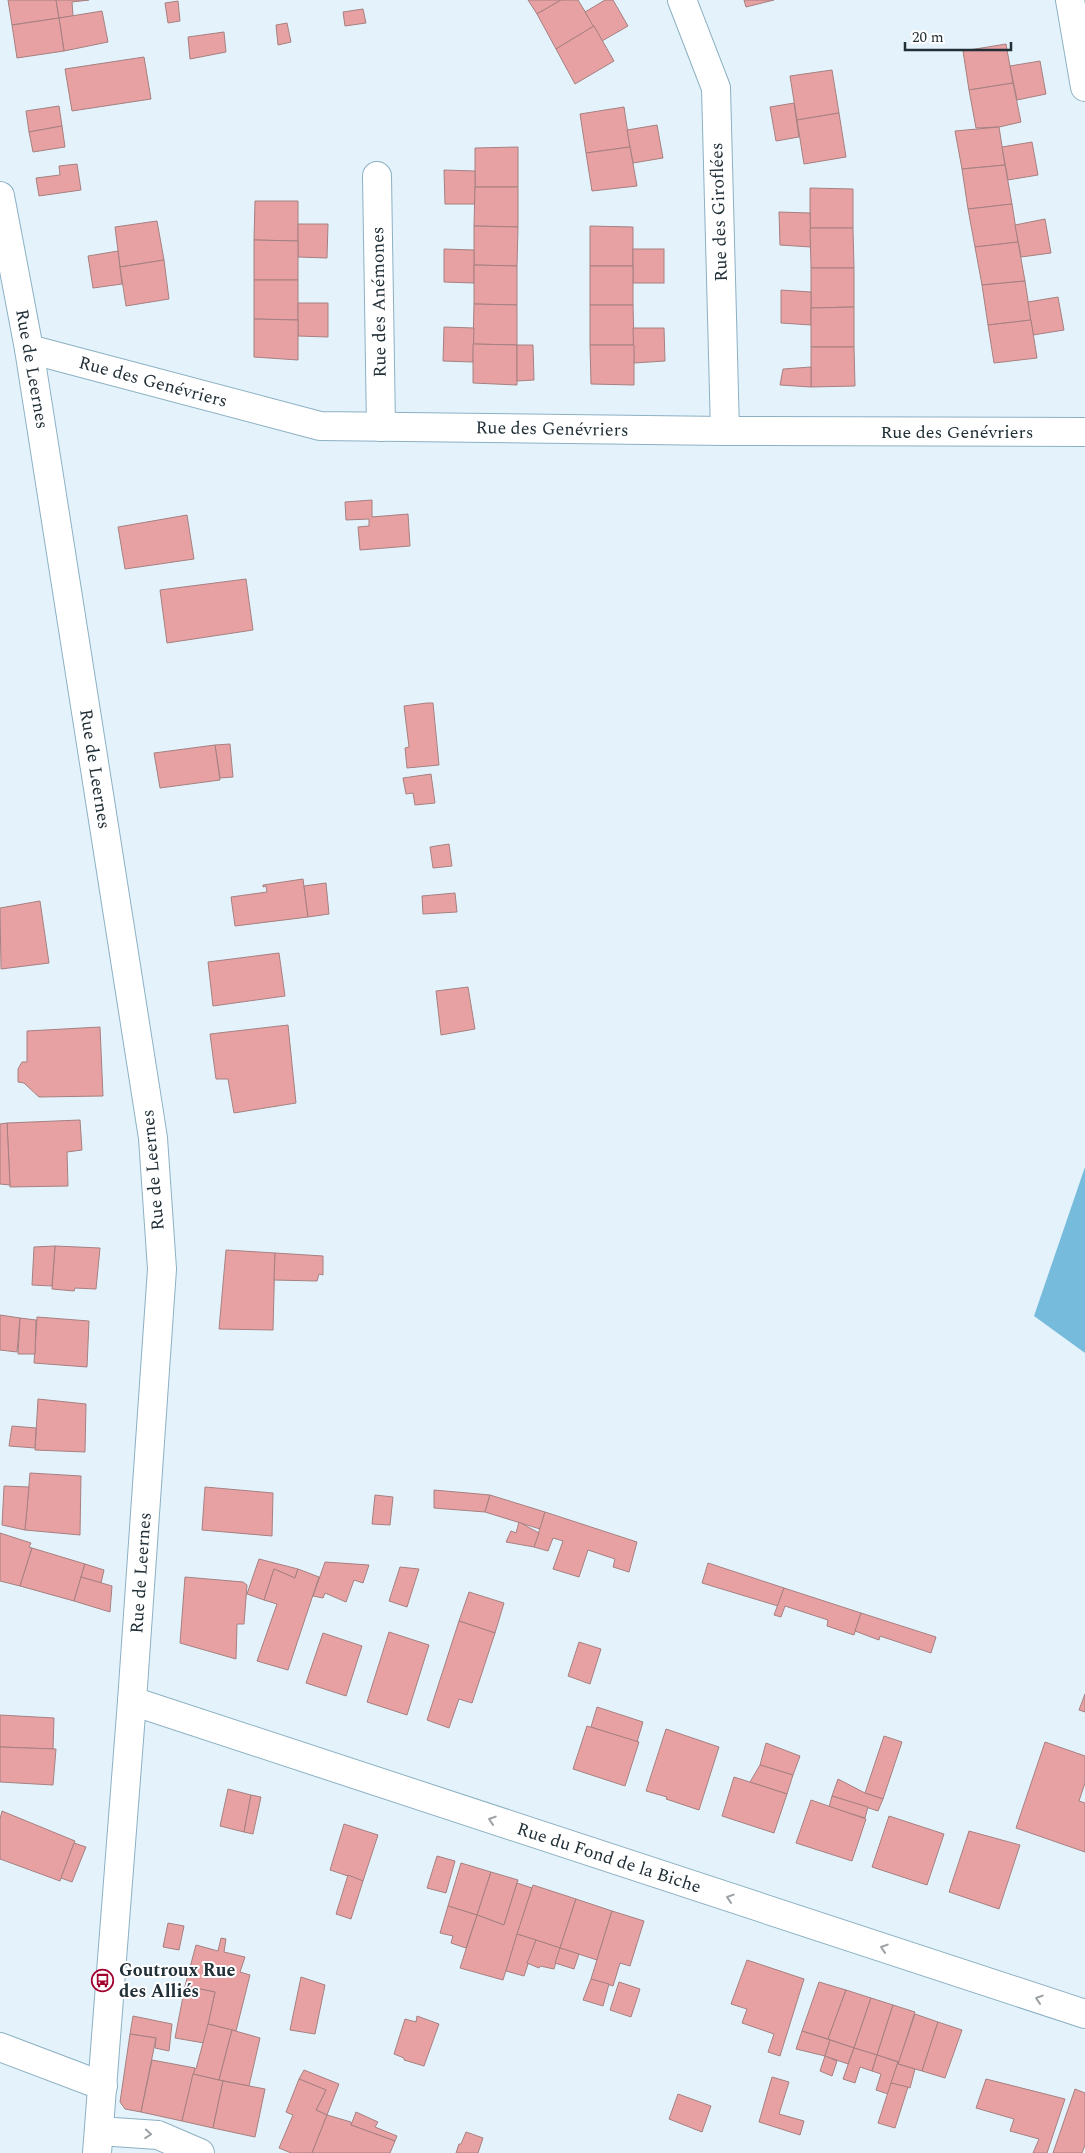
<svg xmlns="http://www.w3.org/2000/svg" width="1085" height="2153" viewBox="0 0 1085 2153" font-family="Spectral,serif">
  <rect width="100%" height="100%" fill="#e4f3fb"/>
  <!-- forest -->
  <polygon fill="#77bbdc" points="1085,1167 1085,1353 1034,1316"/>
  <!-- building -->
  <g fill="#e7a1a3" stroke="#a68081">
    <polygon points="8,0 56,0 59,18 12,25"/>
    <polygon points="56,0 89,0 72,2 73,16 59,18"/>
    <polygon points="528,0 561,0 537,14"/>
    <polygon points="561,0 578,0 594,26 556,49 537,14"/>
    <polygon points="605,0 613,0 628,26 602,41 585,12"/>
    <polygon points="744,0 774,0 746,7"/>
    <polygon points="178,1 180,21 168,23 165,3"/>
    <polygon points="363,9 366,23 345,26 343,12"/>
    <polygon points="102,11 108,42 64,51 59,18"/>
    <polygon points="59,18 64,51 17,58 12,25"/>
    <polygon points="287,23 291,42 278,45 276,25"/>
    <polygon points="594,26 614,61 575,84 556,49"/>
    <polygon points="224,32 226,52 190,59 188,37"/>
    <polygon points="1006,44 1013,83 969,90 963,51"/>
    <polygon points="144,57 151,99 72,111 65,69"/>
    <polygon points="1040,61 1046,94 1017,100 1010,66"/>
    <polygon points="832,70 839,113 797,120 790,76"/>
    <polygon points="1013,83 1021,122 999,127 976,128 969,90"/>
    <polygon points="794,103 799,137 776,141 770,107"/>
    <polygon points="59,106 62,126 29,132 26,111"/>
    <polygon points="624,107 630,147 586,153 580,114"/>
    <polygon points="839,113 846,157 804,164 797,120"/>
    <polygon points="657,125 663,158 633,163 627,130"/>
    <polygon points="62,126 65,147 33,152 29,132"/>
    <polygon points="999,127 1005,165 962,169 955,131"/>
    <polygon points="1032,142 1038,175 1008,180 1002,147"/>
    <polygon points="518,147 518,187 475,187 475,148"/>
    <polygon points="630,147 637,186 592,191 586,153"/>
    <polygon points="77,164 81,190 39,196 36,178 60,175 59,166"/>
    <polygon points="1005,165 1012,204 968,209 962,169"/>
    <polygon points="444,170 475,171 475,204 445,204"/>
    <polygon points="475,187 518,187 518,227 474,226"/>
    <polygon points="810,188 853,189 853,228 810,228"/>
    <polygon points="255,201 298,201 298,241 254,240"/>
    <polygon points="1012,204 1018,242 975,247 968,209"/>
    <polygon points="779,212 810,213 811,247 780,245"/>
    <polygon points="1045,219 1051,253 1021,257 1015,225"/>
    <polygon points="157,221 164,260 120,267 115,227"/>
    <polygon points="298,224 328,224 327,258 298,257"/>
    <polygon points="474,226 518,227 517,266 474,265"/>
    <polygon points="590,226 633,227 633,266 590,266"/>
    <polygon points="810,228 853,228 854,268 811,268"/>
    <polygon points="254,240 298,241 298,280 254,280"/>
    <polygon points="1018,242 1025,281 982,285 975,247"/>
    <polygon points="444,249 474,250 474,283 444,282"/>
    <rect x="633" y="249" width="31" height="34"/>
    <polygon points="118,251 122,284 93,288 88,256"/>
    <polygon points="164,260 169,299 126,306 120,267"/>
    <polygon points="474,265 517,266 517,305 474,304"/>
    <rect x="590" y="266" width="43" height="39"/>
    <polygon points="811,268 854,268 854,307 811,308"/>
    <polygon points="254,280 298,280 298,320 254,319"/>
    <polygon points="1025,281 1031,320 988,325 982,285"/>
    <polygon points="781,290 811,292 811,325 781,323"/>
    <polygon points="1058,297 1064,330 1033,335 1028,302"/>
    <polygon points="298,303 328,303 328,337 298,336"/>
    <polygon points="474,304 517,305 517,345 473,344"/>
    <polygon points="590,305 633,305 634,345 590,345"/>
    <polygon points="854,307 854,347 811,347 811,308"/>
    <polygon points="254,319 298,320 298,360 254,357"/>
    <polygon points="1031,320 1037,358 994,363 988,325"/>
    <polygon points="444,327 474,328 473,362 443,361"/>
    <polygon points="633,328 664,328 665,361 634,363"/>
    <polygon points="473,344 517,345 517,385 473,383"/>
    <polygon points="517,345 533,345 534,380 517,381"/>
    <polygon points="590,345 634,345 634,385 591,384"/>
    <polygon points="811,347 854,347 855,386 811,387"/>
    <polygon points="811,367 811,387 780,385 783,369"/>
    <polygon points="372,500 372,517 408,514 410,546 360,550 358,527 369,526 369,519 346,520 345,502"/>
    <polygon points="187,515 194,559 125,569 118,527"/>
    <polygon points="246,579 253,630 167,643 160,590"/>
    <polygon points="427,703 433,703 439,765 407,768 405,748 409,747 404,706"/>
    <polygon points="230,744 233,777 220,778 215,745"/>
    <polygon points="215,745 220,780 160,788 154,753"/>
    <polygon points="431,774 435,803 415,805 413,793 406,794 403,778"/>
    <polygon points="449,844 452,866 433,868 430,847"/>
    <polygon points="303,879 308,917 235,926 231,897 267,892 266,886 263,887 263,885"/>
    <polygon points="326,883 329,914 308,917 304,886"/>
    <polygon points="455,893 457,912 423,914 422,896"/>
    <polygon points="40,901 49,963 1,969 0,908"/>
    <polygon points="279,953 285,996 213,1006 208,962"/>
    <polygon points="468,987 475,1029 441,1035 436,991"/>
    <polygon points="288,1025 296,1103 234,1113 228,1079 216,1079 210,1034"/>
    <polygon points="100,1027 103,1096 39,1097 24,1083 18,1082 18,1069 22,1062 27,1062 27,1031"/>
    <polygon points="80,1120 82,1150 67,1152 68,1186 10,1187 7,1123"/>
    <polygon points="7,1123 10,1185 0,1184 0,1124"/>
    <polygon points="55,1246 100,1248 96,1289 75,1288 74,1291 52,1289"/>
    <polygon points="55,1246 52,1286 32,1285 34,1247"/>
    <polygon points="226,1250 275,1253 273,1330 219,1329"/>
    <polygon points="275,1253 323,1256 323,1275 319,1274 317,1281 274,1280"/>
    <polygon points="0,1315 20,1318 17,1352 0,1350"/>
    <polygon points="37,1317 89,1321 87,1367 34,1363"/>
    <polygon points="20,1318 36,1320 35,1354 18,1354"/>
    <polygon points="38,1399 86,1404 85,1452 35,1450"/>
    <polygon points="12,1426 36,1428 35,1448 9,1446"/>
    <polygon points="30,1473 81,1476 80,1535 25,1530"/>
    <polygon points="4,1486 29,1487 25,1530 2,1525"/>
    <polygon points="205,1487 273,1493 272,1536 202,1530"/>
    <polygon points="434,1490 490,1495 485,1512 434,1508"/>
    <polygon points="375,1495 393,1497 390,1525 372,1524"/>
    <polygon points="490,1495 545,1512 540,1529 485,1512"/>
    <polygon points="545,1512 637,1542 629,1572 613,1567 615,1559 588,1550 579,1577 553,1569 563,1541 553,1538 548,1551 534,1547"/>
    <polygon points="519,1522 539,1533 534,1547 506,1542 511,1531 516,1533"/>
    <polygon points="0,1533 31,1543 29,1547 32,1548 20,1586 0,1581"/>
    <polygon points="32,1548 85,1564 74,1601 20,1586"/>
    <polygon points="259,1559 298,1569 295,1578 274,1569 264,1600 247,1594"/>
    <polygon points="325,1562 369,1565 363,1583 354,1580 346,1602 325,1593 323,1598 313,1596"/>
    <polygon points="708,1563 784,1588 778,1606 702,1583"/>
    <polygon points="85,1564 104,1570 101,1583 81,1577"/>
    <polygon points="400,1567 419,1569 407,1607 389,1601"/>
    <polygon points="274,1569 295,1578 298,1569 319,1577 288,1670 257,1661 277,1604 264,1600"/>
    <polygon points="81,1577 112,1586 110,1612 74,1601"/>
    <polygon points="185,1577 243,1582 247,1585 244,1624 237,1624 236,1659 180,1643"/>
    <polygon points="784,1588 861,1613 854,1635 827,1626 828,1620 785,1606 781,1617 774,1615"/>
    <polygon points="469,1592 504,1603 495,1633 459,1621"/>
    <polygon points="861,1613 936,1637 931,1653 880,1636 879,1640 855,1631"/>
    <polygon points="459,1621 495,1633 472,1703 459,1699 449,1728 427,1720"/>
    <polygon points="389,1632 429,1645 407,1715 367,1702"/>
    <polygon points="323,1633 362,1646 346,1696 306,1683"/>
    <polygon points="579,1642 601,1649 590,1684 568,1676"/>
    <polygon points="1085,1694 1085,1712 1079,1710"/>
    <polygon points="597,1707 643,1722 637,1742 591,1727"/>
    <polygon points="0,1715 54,1718 53,1749 0,1747"/>
    <polygon points="587,1726 639,1742 625,1786 573,1769"/>
    <polygon points="666,1729 719,1747 699,1810 666,1799 667,1797 646,1791"/>
    <polygon points="884,1736 902,1742 883,1799 865,1793"/>
    <polygon points="1045,1742 1085,1756 1085,1783 1079,1801 1085,1803 1085,1852 1016,1828"/>
    <polygon points="766,1743 800,1756 793,1775 760,1765"/>
    <polygon points="0,1747 56,1749 53,1785 0,1782"/>
    <polygon points="760,1765 793,1775 787,1794 750,1782"/>
    <polygon points="734,1777 787,1794 774,1833 722,1816"/>
    <polygon points="838,1779 865,1793 883,1799 878,1811 832,1796"/>
    <polygon points="228,1789 251,1795 244,1832 220,1826"/>
    <polygon points="251,1795 261,1797 253,1834 244,1832"/>
    <polygon points="832,1796 868,1807 865,1818 829,1807"/>
    <polygon points="811,1800 866,1819 852,1861 796,1843"/>
    <polygon points="2,1811 75,1841 60,1881 0,1859 0,1819"/>
    <polygon points="889,1816 944,1834 927,1885 872,1867"/>
    <polygon points="344,1824 378,1835 363,1881 330,1870"/>
    <polygon points="969,1831 1020,1845 999,1909 949,1892"/>
    <polygon points="74,1843 86,1847 72,1882 61,1878"/>
    <polygon points="437,1856 455,1861 446,1893 427,1888"/>
    <polygon points="461,1863 491,1872 477,1915 448,1906"/>
    <polygon points="491,1872 518,1880 504,1925 477,1915"/>
    <polygon points="348,1875 363,1881 351,1919 336,1914"/>
    <polygon points="517,1883 532,1888 503,1980 460,1968 477,1915 504,1925"/>
    <polygon points="533,1885 576,1899 560,1948 517,1934"/>
    <polygon points="576,1899 612,1911 597,1960 560,1948"/>
    <polygon points="448,1906 477,1915 466,1948 451,1943 453,1936 440,1933"/>
    <polygon points="612,1911 644,1921 630,1966 620,1963 613,1986 591,1979"/>
    <polygon points="168,1923 184,1926 179,1950 163,1947"/>
    <polygon points="517,1934 536,1940 524,1976 506,1971"/>
    <polygon points="221,1938 226,1939 224,1952 245,1957 240,1972 250,1975 236,2031 208,2024 215,1992 185,1986 196,1945 218,1951"/>
    <polygon points="536,1940 560,1948 554,1969 540,1966 539,1968 527,1963"/>
    <polygon points="560,1948 579,1954 574,1969 555,1963"/>
    <polygon points="747,1960 804,1979 780,2056 768,2052 774,2034 742,2023 747,2009 731,2004"/>
    <polygon points="301,1977 325,1985 315,2034 290,2030"/>
    <polygon points="591,1979 609,1984 603,2006 583,2000"/>
    <polygon points="619,1982 640,1989 631,2017 610,2010"/>
    <polygon points="819,1982 846,1990 828,2039 802,2031"/>
    <polygon points="185,1986 215,1992 204,2043 175,2038"/>
    <polygon points="846,1990 871,1998 854,2048 828,2039"/>
    <polygon points="871,1998 893,2005 877,2055 854,2048"/>
    <polygon points="893,2005 915,2012 899,2062 877,2055"/>
    <polygon points="915,2014 938,2022 922,2071 898,2064"/>
    <polygon points="133,2016 172,2024 169,2051 155,2048 156,2038 130,2034"/>
    <polygon points="417,2016 439,2024 424,2066 404,2060 404,2058 394,2054 405,2019 416,2022"/>
    <polygon points="938,2022 962,2030 945,2078 922,2071"/>
    <polygon points="208,2024 232,2030 219,2080 193,2074 195,2068 196,2069"/>
    <polygon points="232,2030 260,2038 249,2086 219,2080"/>
    <polygon points="802,2031 830,2040 825,2056 796,2049"/>
    <polygon points="130,2034 156,2038 141,2112 125,2109 120,2102"/>
    <polygon points="830,2040 854,2048 848,2064 825,2056"/>
    <polygon points="854,2048 877,2055 872,2071 860,2067 855,2083 843,2079"/>
    <polygon points="877,2055 898,2062 888,2094 876,2090 881,2074 872,2071"/>
    <polygon points="825,2056 837,2061 832,2076 820,2071"/>
    <polygon points="152,2060 195,2068 182,2121 141,2112"/>
    <polygon points="898,2062 898,2064 915,2069 910,2088 891,2083"/>
    <polygon points="304,2070 339,2084 327,2115 316,2110 326,2090 299,2079"/>
    <polygon points="193,2074 223,2081 213,2128 182,2121"/>
    <polygon points="772,2077 789,2082 779,2114 804,2121 800,2135 759,2122"/>
    <polygon points="299,2079 326,2090 316,2110 327,2115 312,2153 291,2153 279,2148 293,2115 286,2112"/>
    <polygon points="986,2079 1065,2099 1047,2153 1033,2153 1039,2139 1010,2131 1014,2119 976,2108"/>
    <polygon points="223,2081 265,2089 255,2137 213,2128"/>
    <polygon points="891,2083 908,2087 895,2128 878,2123"/>
    <polygon points="1075,2089 1085,2093 1085,2145 1082,2153 1053,2153"/>
    <polygon points="678,2094 711,2106 702,2132 669,2119"/>
    <polygon points="356,2112 378,2122 375,2127 397,2136 395,2141 351,2125"/>
    <polygon points="327,2115 351,2122 351,2125 395,2141 390,2153 312,2153"/>
    <polygon points="466,2132 483,2138 478,2153 456,2153 459,2144 461,2144"/>
  </g>
  <g fill="none" stroke-linecap="round" stroke-linejoin="round">
    <defs>
      <g id="minor">
        <polyline points="682,0 716,88 725,431"/>
        <polyline points="1070,0 1085,87"/>
        <polyline points="377,176 381,427"/>
        <polyline points="0,196 29,349 153,1138 162,1269 132,1701 97,2153"/>
        <polyline points="29,349 320,426 725,431 1085,432"/>
        <polyline points="132,1701 1085,2014"/>
        <polyline points="0,2047 103,2086"/>
        <polyline points="99,2131 158,2135 200,2153"/>
      </g>
    </defs>
    <!-- minor casing -->
    <use href="#minor" stroke="#8cb0c3" stroke-width="30"/>
    <!-- minor -->
    <use href="#minor" stroke="#fff" stroke-width="28"/>
  </g>
  <!-- one-way arrows -->
  <defs><path id="oneway-chevron" d="M-2-3.5L2.5 0L-2 3.5" fill="none" stroke-width="1.6" stroke-linecap="round" stroke-linejoin="round" transform="scale(1.25)"/></defs>
  <g stroke="#9ba1a5">
    <use href="#oneway-chevron" transform="translate(492 1820) rotate(-162)"/>
    <use href="#oneway-chevron" transform="translate(730 1898) rotate(-162)"/>
    <use href="#oneway-chevron" transform="translate(884 1948) rotate(-162)"/>
    <use href="#oneway-chevron" transform="translate(1039 1999) rotate(-162)"/>
    <use href="#oneway-chevron" transform="translate(148 2134) rotate(4)"/>
  </g>
  <!-- icons -->
  <defs>
    <symbol id="bus-ring" viewBox="-11 -11 22 22"><circle r="9.5" fill="#fff" stroke="#a2012f" stroke-width="1.5"/><path d="M-5-6H5V4H4V6H2V4H-2V6H-4V4H-5ZM-3.5-4V0h7V-4ZM-3.5 1.2v1.5H-2V1.2ZM2 1.2v1.5H3.5V1.2Z" fill="#a2012f"/></symbol>
  </defs>
  <g fill-rule="evenodd">
    <use href="#bus-ring" x="90" y="1968" width="25" height="25"/>
  </g>
  <g text-anchor="middle" dominant-baseline="central" stroke-width="4" stroke-linejoin="round" paint-order="stroke">
    <!-- street labels -->
    <g font-size="18" fill="#212f37" stroke="#fff">
      <text transform="translate(719 212) rotate(-92)">Rue des Giroflées</text>
      <text transform="translate(379 302) rotate(-91)">Rue des Anémones</text>
      <text transform="translate(32 369) rotate(80)">Rue de Leernes</text>
      <text transform="translate(153 382) rotate(15)">Rue des Genévriers</text>
      <text transform="translate(552 429) rotate(1)">Rue des Genévriers</text>
      <text x="957" y="432">Rue des Genévriers</text>
      <text transform="translate(95 769) rotate(81)">Rue de Leernes</text>
      <text transform="translate(153 1170) rotate(-95)">Rue de Leernes</text>
      <text transform="translate(141 1573) rotate(-86)">Rue de Leernes</text>
      <text transform="translate(609 1858) rotate(18)">Rue du Fond de la Biche</text>
    </g>
    <!-- poi labels -->
    <g font-size="18" font-weight="bold" fill="#212f37" stroke="#fff" text-anchor="start">
      <text x="119" y="1970">Goutroux Rue<tspan x="119" dy="21">des Alliés</tspan></text>
    </g>
  </g>
  <!-- scale -->
  <path d="M905 42v8h106v-8" fill="none" stroke="#212f37" stroke-width="2.5"/>
  <text x="912" y="42" font-size="15" fill="#212f37" stroke="#ffffff" stroke-width="4" paint-order="stroke">20 m</text>
</svg>
